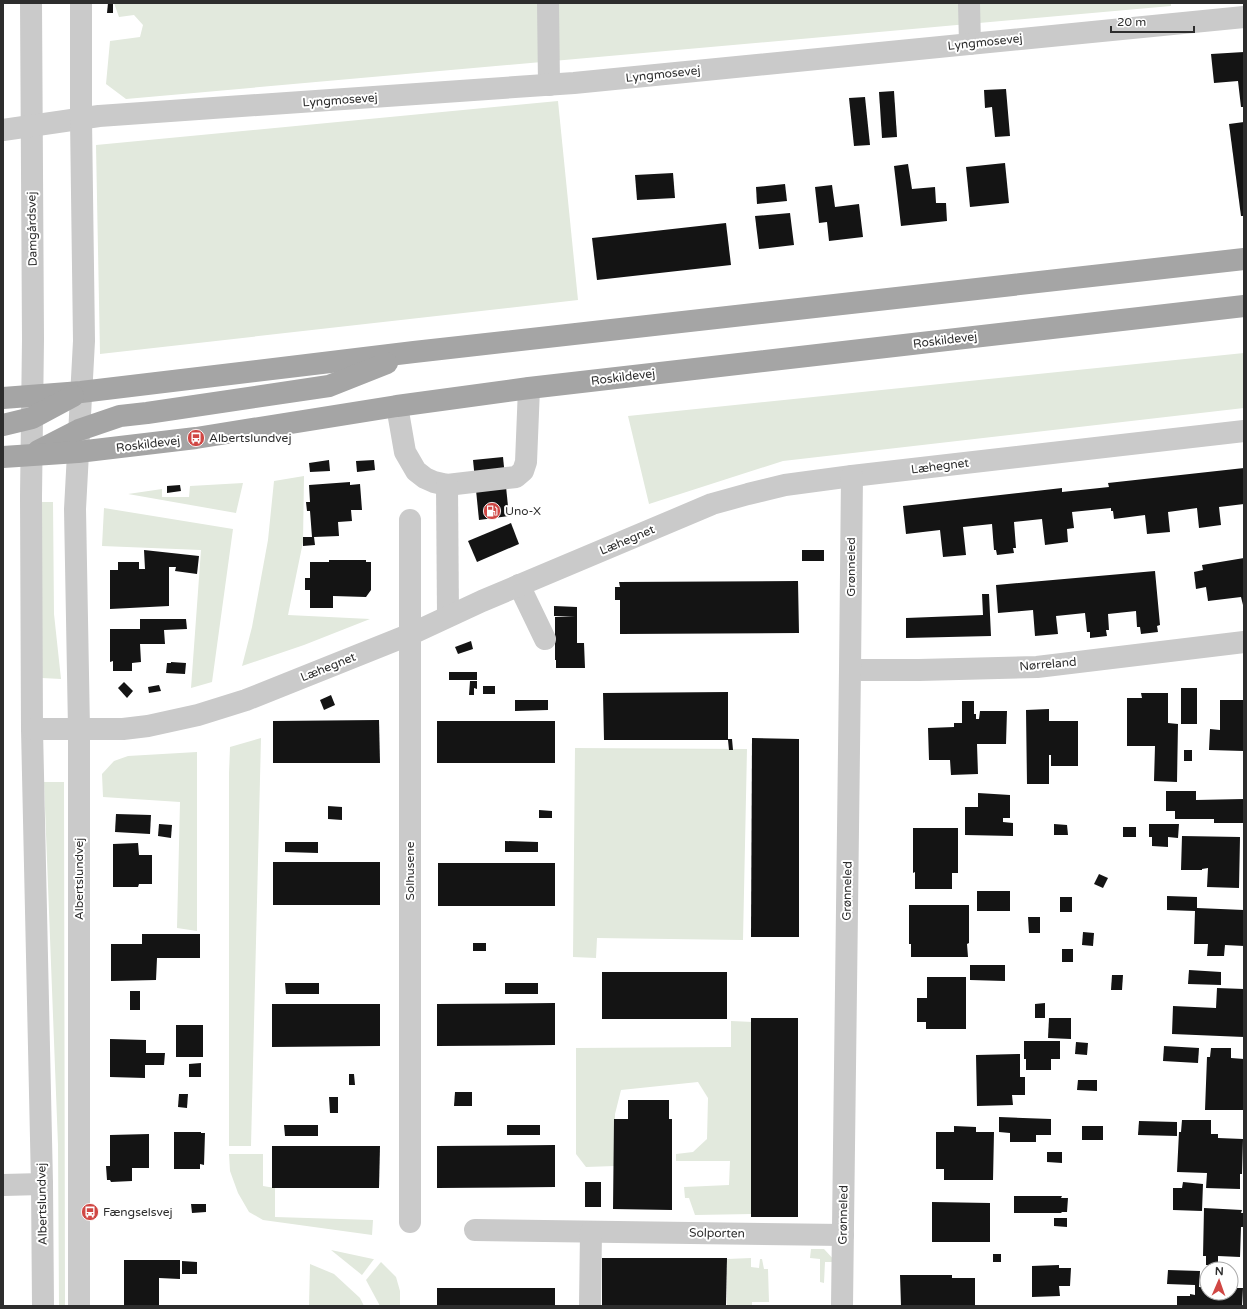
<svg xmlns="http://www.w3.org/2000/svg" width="1247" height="1309" viewBox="0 0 1247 1309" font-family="'Varela Round',sans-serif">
  <rect width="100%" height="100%" fill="#fff"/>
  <!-- green -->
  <g fill="#e2e9dd">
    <polygon points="114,3 1171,3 1171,6 126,99 106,84 110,41 140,37 143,25 134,15 119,17"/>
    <polygon points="558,101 578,300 100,354 96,145"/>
    <polygon points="1244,353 1244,408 783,461 649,504 628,416"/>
    <polygon points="304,476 303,542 288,615 370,619 304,645 242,666 252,627 268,540 274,481"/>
    <polygon points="243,483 236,513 128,494 162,489 162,497 189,497 190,486"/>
    <polygon points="42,502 53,502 54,614 61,679 42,678"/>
    <polygon points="104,508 233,529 212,682 191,688 201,550 102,546"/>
    <polygon points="261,738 251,1146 229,1146 229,773 230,747"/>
    <polygon points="575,748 747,749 743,940 597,938 596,958 573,957"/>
    <polygon points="197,752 197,931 177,928 180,802 103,797 102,774 114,761 128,756"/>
    <polygon points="44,782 64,782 65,1306 59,1306 58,1145"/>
    <polygon points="731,1021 753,1022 752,1214 695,1215 689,1198 685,1198 684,1187 729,1185 730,1161 676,1161 676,1154 693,1152 707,1139 708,1098 698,1082 621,1090 615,1114 615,1166 586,1167 576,1154 576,1048 731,1047"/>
    <polygon points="229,1154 263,1154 263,1186 275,1188 275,1217 373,1220 372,1235 263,1220 249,1212 238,1193 230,1171"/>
    <polygon points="811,1249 824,1249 836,1262 825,1262 824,1283 820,1282 820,1259 810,1258"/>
    <polygon points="331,1250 373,1259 374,1259 362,1275"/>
    <polygon points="751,1258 751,1267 759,1268 760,1259 762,1259 764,1269 768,1269 769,1302 752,1302 752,1305 727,1305 727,1259"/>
    <polygon points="381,1262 396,1277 400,1291 400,1306 380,1306 366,1280"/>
    <polygon points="310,1264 334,1274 360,1298 364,1306 309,1306"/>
  </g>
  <!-- building -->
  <g fill="#141414">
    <polygon points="108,3 113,3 113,13 107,13"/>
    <polygon points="1244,52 1244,107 1241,107 1238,81 1214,83 1211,54"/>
    <polygon points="1006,89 1010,136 995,137 992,107 985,108 984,90"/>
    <polygon points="894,91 897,137 882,138 879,92"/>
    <polygon points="865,97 870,145 854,146 849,98"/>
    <polygon points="1244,122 1244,216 1241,216 1229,124"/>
    <polygon points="1005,163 1009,203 970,207 966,167"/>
    <polygon points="908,164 912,189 935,187 936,203 946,203 947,221 901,226 894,166"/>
    <polygon points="673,173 675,198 637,200 635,175"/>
    <polygon points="785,184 787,201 757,204 756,187"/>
    <polygon points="832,185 835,207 859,204 863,237 829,241 827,222 819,223 815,187"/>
    <polygon points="790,213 794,245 759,249 755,216"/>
    <polygon points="726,223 731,265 597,280 592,238"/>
    <polygon points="503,457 509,516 479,520 473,460"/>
    <polygon points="329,460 330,471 310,472 309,463"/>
    <polygon points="374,460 375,470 357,472 356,461"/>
    <polygon points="1244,468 1244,504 1219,507 1221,525 1199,528 1197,508 1168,512 1170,532 1147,534 1145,515 1114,519 1113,511 1111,511 1111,508 1072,512 1074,528 1067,529 1068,542 1045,545 1042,519 1014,522 1016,548 1013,548 1014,553 997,555 996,550 994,550 992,524 963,527 966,555 943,557 940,530 906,534 903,506 1062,488 1062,492 1109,487 1108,483"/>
    <polygon points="350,482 350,485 360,484 362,510 351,510 352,521 338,522 339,536 314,537 315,545 303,546 303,537 312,537 310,511 307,511 306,502 310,502 309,485"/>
    <polygon points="180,485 181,491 167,493 167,486"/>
    <polygon points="511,523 519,544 477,562 468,541"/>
    <polygon points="144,550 199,556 197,574 175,571 176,567 169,567 169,606 110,609 110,570 118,570 118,562 139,562 139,569 145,569"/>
    <rect x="802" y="550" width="22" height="11"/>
    <polygon points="1244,558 1244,609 1241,597 1208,601 1206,587 1196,589 1194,572 1203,570 1202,565"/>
    <polygon points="329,560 366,560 366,562 371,562 371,590 366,597 333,596 333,608 310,608 310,590 305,590 305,578 310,578 310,562 329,562"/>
    <polygon points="1155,571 1160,625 1157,626 1158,632 1141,634 1140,627 1137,627 1136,611 1108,614 1109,630 1106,630 1107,636 1090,638 1090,632 1087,632 1085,613 1056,616 1058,634 1035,636 1033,610 998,613 996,585"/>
    <polygon points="798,581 799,633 620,634 620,600 615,600 615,587 620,587 619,582"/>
    <polygon points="982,594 989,594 991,636 906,638 906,618 983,615"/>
    <polygon points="554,606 577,607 577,643 584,643 585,668 556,668 556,660 555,660 555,617 575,616 554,616"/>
    <polygon points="140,619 186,619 187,629 164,630 165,644 140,644 141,662 132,663 132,671 113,671 113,661 110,662 110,629 140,629"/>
    <polygon points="471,641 473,649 458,654 455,647"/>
    <polygon points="171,662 186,663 185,674 166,673 167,663 171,663"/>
    <rect x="449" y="672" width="28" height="8"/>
    <polygon points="470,681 477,681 477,689 474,688 474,695 469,695"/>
    <polygon points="124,682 133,691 127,698 118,688"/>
    <polygon points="159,685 161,691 149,693 148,687"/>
    <rect x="483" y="686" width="12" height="8"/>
    <rect x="1181" y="688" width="16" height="36"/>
    <polygon points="728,692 728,739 732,739 733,750 729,750 728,740 604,740 603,693"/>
    <polygon points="1141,693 1168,693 1168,723 1178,724 1177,782 1154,781 1155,746 1127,746 1127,698 1142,698"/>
    <polygon points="331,695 335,705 324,710 320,700"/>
    <polygon points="515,700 548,700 548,710 515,711"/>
    <polygon points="1220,700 1244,700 1244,751 1209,750 1210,729 1220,730"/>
    <polygon points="962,701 974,701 974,714 976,714 976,719 979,719 980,711 1007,711 1006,744 977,744 978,774 951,775 950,760 929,760 928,728 954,727 954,723 962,723"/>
    <polygon points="1049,709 1049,721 1078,721 1078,766 1051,766 1051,755 1049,755 1049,784 1027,784 1026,710"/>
    <polygon points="379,720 380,763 273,763 273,721"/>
    <rect x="437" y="721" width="118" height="42"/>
    <polygon points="752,738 799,739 799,937 751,937"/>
    <rect x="1184" y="750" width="8" height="11"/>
    <polygon points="1166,791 1196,791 1196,800 1244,799 1244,823 1214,823 1214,819 1175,819 1175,811 1166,811"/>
    <polygon points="978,793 1010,795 1010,818 1003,818 1003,822 1013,823 1013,836 965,835 965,807 978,807"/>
    <polygon points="328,806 342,807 342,820 328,819"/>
    <polygon points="539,810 552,811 552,818 539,818"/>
    <polygon points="116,814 151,815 150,834 115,832"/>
    <polygon points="159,824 172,825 171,838 158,836"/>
    <polygon points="1054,824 1067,825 1068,835 1054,835"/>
    <polygon points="1149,824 1179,824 1178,838 1168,837 1168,847 1152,846 1152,837 1149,837"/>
    <rect x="1123" y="827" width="13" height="10"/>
    <polygon points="913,828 958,828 958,873 952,873 952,889 915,889 915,872 913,873"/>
    <polygon points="1182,836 1240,837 1239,888 1207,887 1208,868 1202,869 1202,870 1181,870"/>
    <polygon points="505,841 538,842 538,852 505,852"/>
    <polygon points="285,842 318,842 318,853 285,852"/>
    <polygon points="138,843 139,855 152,855 152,884 139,884 138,887 113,887 113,844"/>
    <rect x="273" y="862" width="107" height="43"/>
    <rect x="438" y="863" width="117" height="43"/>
    <polygon points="1099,874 1108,878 1103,888 1094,884"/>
    <rect x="977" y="891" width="33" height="20"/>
    <polygon points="1167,896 1197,897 1197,908 1244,910 1244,946 1225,945 1224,956 1207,956 1208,944 1194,944 1195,911 1167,910"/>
    <rect x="1060" y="897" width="12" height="15"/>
    <polygon points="909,905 969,905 969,943 967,944 968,957 911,957 911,944 909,944"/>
    <polygon points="1028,917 1040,917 1040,933 1029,933"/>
    <polygon points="1083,932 1094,933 1093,946 1082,945"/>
    <polygon points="142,934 200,934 200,958 157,958 156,980 111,981 111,944 142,944"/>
    <rect x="473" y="943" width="13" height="8"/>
    <rect x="1062" y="949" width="11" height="13"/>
    <polygon points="970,965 1005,965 1005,981 970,980"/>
    <polygon points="1189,970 1221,972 1221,985 1188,984"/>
    <rect x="602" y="972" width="125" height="47"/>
    <polygon points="1112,975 1123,975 1122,990 1111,990"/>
    <polygon points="927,977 966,977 966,1029 926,1029 926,1022 917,1022 917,998 927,998"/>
    <polygon points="285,983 319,983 319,994 286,994"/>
    <rect x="505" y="983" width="33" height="11"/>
    <polygon points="1217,988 1244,989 1244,1037 1172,1034 1173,1006 1216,1008"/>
    <rect x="130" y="991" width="10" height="19"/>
    <polygon points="555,1003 555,1045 437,1046 437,1004"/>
    <polygon points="1045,1003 1045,1018 1035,1018 1035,1004"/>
    <polygon points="272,1004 380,1004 380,1046 272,1047"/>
    <rect x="751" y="1018" width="47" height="199"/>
    <polygon points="1049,1018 1071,1018 1071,1039 1048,1038"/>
    <rect x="176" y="1025" width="27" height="32"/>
    <polygon points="110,1039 146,1040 146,1053 165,1053 164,1065 145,1065 145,1078 110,1077"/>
    <polygon points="1024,1041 1060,1041 1060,1059 1051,1059 1051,1070 1026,1070 1026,1059 1024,1059"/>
    <polygon points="1076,1042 1088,1043 1087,1055 1075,1054"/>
    <polygon points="1164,1046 1199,1048 1198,1063 1163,1061"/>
    <polygon points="1211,1048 1231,1048 1231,1058 1244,1059 1244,1110 1205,1110 1207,1057 1210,1057"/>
    <polygon points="1020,1054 1020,1077 1025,1077 1025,1095 1012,1095 1013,1105 977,1106 976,1055"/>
    <polygon points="201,1063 201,1077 189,1077 189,1064"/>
    <polygon points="349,1074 354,1074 355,1085 349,1085"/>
    <polygon points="1078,1080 1097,1080 1097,1091 1077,1090"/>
    <polygon points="455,1092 472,1092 472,1106 454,1106"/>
    <polygon points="179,1094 188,1094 187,1108 178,1107"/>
    <polygon points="329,1097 338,1097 338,1113 330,1113"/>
    <polygon points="628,1100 669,1100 669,1119 672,1119 672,1210 613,1209 614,1119 628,1119"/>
    <polygon points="999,1117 1051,1119 1051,1135 1036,1135 1036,1142 1010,1142 1010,1133 999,1132"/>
    <polygon points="1182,1120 1211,1120 1211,1134 1218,1134 1218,1138 1243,1139 1242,1174 1240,1174 1240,1189 1206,1188 1207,1173 1177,1172 1179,1132 1181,1132"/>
    <polygon points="1139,1121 1177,1122 1177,1136 1138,1135"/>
    <polygon points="284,1125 318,1125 318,1136 285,1136"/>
    <rect x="507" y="1125" width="33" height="10"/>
    <polygon points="954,1126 976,1127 976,1132 994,1132 993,1180 944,1180 944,1169 936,1169 936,1132 954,1132"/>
    <rect x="1082" y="1126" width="21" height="14"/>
    <polygon points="174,1132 201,1132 201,1133 205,1133 204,1165 200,1164 200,1169 174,1169"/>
    <polygon points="149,1134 149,1168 132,1168 132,1181 111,1182 110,1180 107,1180 106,1166 110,1166 110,1135"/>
    <polygon points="555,1145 555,1187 437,1188 437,1146"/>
    <polygon points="272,1146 380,1146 379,1188 272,1188"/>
    <polygon points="1047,1152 1062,1152 1062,1163 1047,1162"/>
    <rect x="585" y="1182" width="16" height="25"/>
    <polygon points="1183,1182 1203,1184 1202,1211 1173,1210 1173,1188 1182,1188"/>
    <polygon points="1014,1196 1062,1196 1061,1198 1068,1198 1067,1212 1062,1212 1061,1213 1014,1213"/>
    <polygon points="932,1202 990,1203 990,1242 932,1242"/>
    <polygon points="191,1204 206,1204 206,1212 192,1213"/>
    <polygon points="1204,1208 1242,1210 1241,1213 1244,1213 1244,1227 1241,1227 1240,1257 1218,1256 1218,1266 1206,1265 1206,1256 1203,1256"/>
    <polygon points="1054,1218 1067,1218 1067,1227 1054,1226"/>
    <rect x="993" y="1254" width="8" height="8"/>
    <polygon points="602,1258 727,1258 726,1305 602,1305"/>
    <polygon points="124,1260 180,1260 180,1279 159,1278 159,1306 124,1306"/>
    <polygon points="182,1261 197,1262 197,1274 182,1274"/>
    <polygon points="1059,1265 1059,1268 1071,1268 1070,1286 1059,1286 1060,1296 1032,1297 1032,1266"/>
    <polygon points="1168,1270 1200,1271 1199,1287 1207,1287 1207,1293 1231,1293 1231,1288 1243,1288 1242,1306 1177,1306 1177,1296 1190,1296 1190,1294 1195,1295 1195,1285 1167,1284"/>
    <polygon points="900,1275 952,1275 952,1278 975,1278 975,1306 901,1306"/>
    <rect x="437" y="1288" width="118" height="18"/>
  </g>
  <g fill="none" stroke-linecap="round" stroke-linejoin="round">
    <!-- minor -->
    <g stroke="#cacaca" stroke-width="22">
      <polyline points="31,3 33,339 31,496 32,729 42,1184 43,1306"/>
      <polyline points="548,3 549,85"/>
      <polyline points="969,3 970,44"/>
      <polyline points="3,130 99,116 574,83 1244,17"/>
      <polyline points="397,406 405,452 416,471 425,478 434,482 447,485 516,477 523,471 526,462 529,388"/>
      <polyline points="447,485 448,616"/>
      <polyline points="519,585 545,639"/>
      <polyline points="850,670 919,670 1037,667 1244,642"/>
      <polyline points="32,729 123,729 148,726 198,715 246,700 411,634 482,601 712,504 748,494 785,485 852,476 1244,431"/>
      <polyline points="3,1185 42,1184"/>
      <polyline points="410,1222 410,520"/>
      <polyline points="475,1230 843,1235"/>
      <polyline points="79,1306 79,729 75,509 84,341 81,119 81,3"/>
      <polyline points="590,1306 591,1232"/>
      <polyline points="842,1306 850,670 852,476"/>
    </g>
    <!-- major -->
    <g stroke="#a5a5a5" stroke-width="22">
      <polyline points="3,398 81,392 414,352 1244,259"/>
      <polyline points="3,425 32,418 73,396"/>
      <polyline points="38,451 79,430 120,416 147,413 329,386 387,363"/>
      <polyline points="3,457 78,452 196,438 397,406 529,388 1244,306"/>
    </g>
  </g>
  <!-- icons -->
  <defs>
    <symbol id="bus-disc" viewBox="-11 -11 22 22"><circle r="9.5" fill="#d04744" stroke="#fff"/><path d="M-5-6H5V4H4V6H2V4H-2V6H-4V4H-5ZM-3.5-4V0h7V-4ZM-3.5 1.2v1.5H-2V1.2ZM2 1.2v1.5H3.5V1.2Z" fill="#fff"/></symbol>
    <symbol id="fuel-disc" viewBox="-11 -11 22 22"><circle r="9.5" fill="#d04744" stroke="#fff"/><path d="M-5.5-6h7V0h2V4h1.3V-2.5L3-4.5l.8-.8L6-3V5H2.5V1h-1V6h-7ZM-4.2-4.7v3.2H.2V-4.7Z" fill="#fff"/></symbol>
  </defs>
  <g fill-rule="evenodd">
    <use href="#bus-disc" x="186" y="428" width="20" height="20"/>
    <use href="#fuel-disc" x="482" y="501" width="20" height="20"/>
    <use href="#bus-disc" x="80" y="1202" width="20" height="20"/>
  </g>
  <g text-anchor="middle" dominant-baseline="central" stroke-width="4" stroke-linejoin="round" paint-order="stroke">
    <!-- street labels -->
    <g font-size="12" fill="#2d2d2d" stroke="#fff">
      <text transform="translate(985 42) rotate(-6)">Lyngmosevej</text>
      <text transform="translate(663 74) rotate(-6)">Lyngmosevej</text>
      <text transform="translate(340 100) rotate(-4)">Lyngmosevej</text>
      <text transform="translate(32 229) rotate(-91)">Damgårdsvej</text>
      <text transform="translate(945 340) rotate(-7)">Roskildevej</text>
      <text transform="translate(623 377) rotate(-7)">Roskildevej</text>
      <text transform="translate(148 444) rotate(-7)">Roskildevej</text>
      <text transform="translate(940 466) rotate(-7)">Læhegnet</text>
      <text transform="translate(627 540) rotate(-23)">Læhegnet</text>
      <text transform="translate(851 567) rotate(-90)">Grønneled</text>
      <text transform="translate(1048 664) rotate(-5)">Nørreland</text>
      <text transform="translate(328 667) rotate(-22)">Læhegnet</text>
      <text transform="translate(410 871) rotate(-90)">Solhusene</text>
      <text transform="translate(79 879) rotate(-90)">Albertslundvej</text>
      <text transform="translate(847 891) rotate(-89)">Grønneled</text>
      <text transform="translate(42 1204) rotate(-91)">Albertslundvej</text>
      <text transform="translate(843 1215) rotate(-89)">Grønneled</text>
      <text transform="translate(717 1233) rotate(1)">Solporten</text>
    </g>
    <!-- poi labels -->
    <g font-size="12" fill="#2d2d2d" stroke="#fff" text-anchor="start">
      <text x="209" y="438">Albertslundvej</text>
      <text x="505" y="511">Uno-X</text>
      <text x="103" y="1212">Fængselsvej</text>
    </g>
  </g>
  <!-- border -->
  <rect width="1247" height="1309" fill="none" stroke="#2d2d2d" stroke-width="8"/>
  <!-- north arrow -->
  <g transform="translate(1219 1281) rotate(2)"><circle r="19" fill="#ffffff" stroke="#ababab"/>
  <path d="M0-3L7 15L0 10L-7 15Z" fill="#d04744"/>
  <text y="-6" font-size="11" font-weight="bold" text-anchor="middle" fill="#2d2d2d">N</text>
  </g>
  <!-- scale -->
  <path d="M1111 26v6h83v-6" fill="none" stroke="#2d2d2d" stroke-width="2"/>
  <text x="1117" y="26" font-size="12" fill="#2d2d2d" stroke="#ffffff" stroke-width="3" paint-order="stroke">20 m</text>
</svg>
